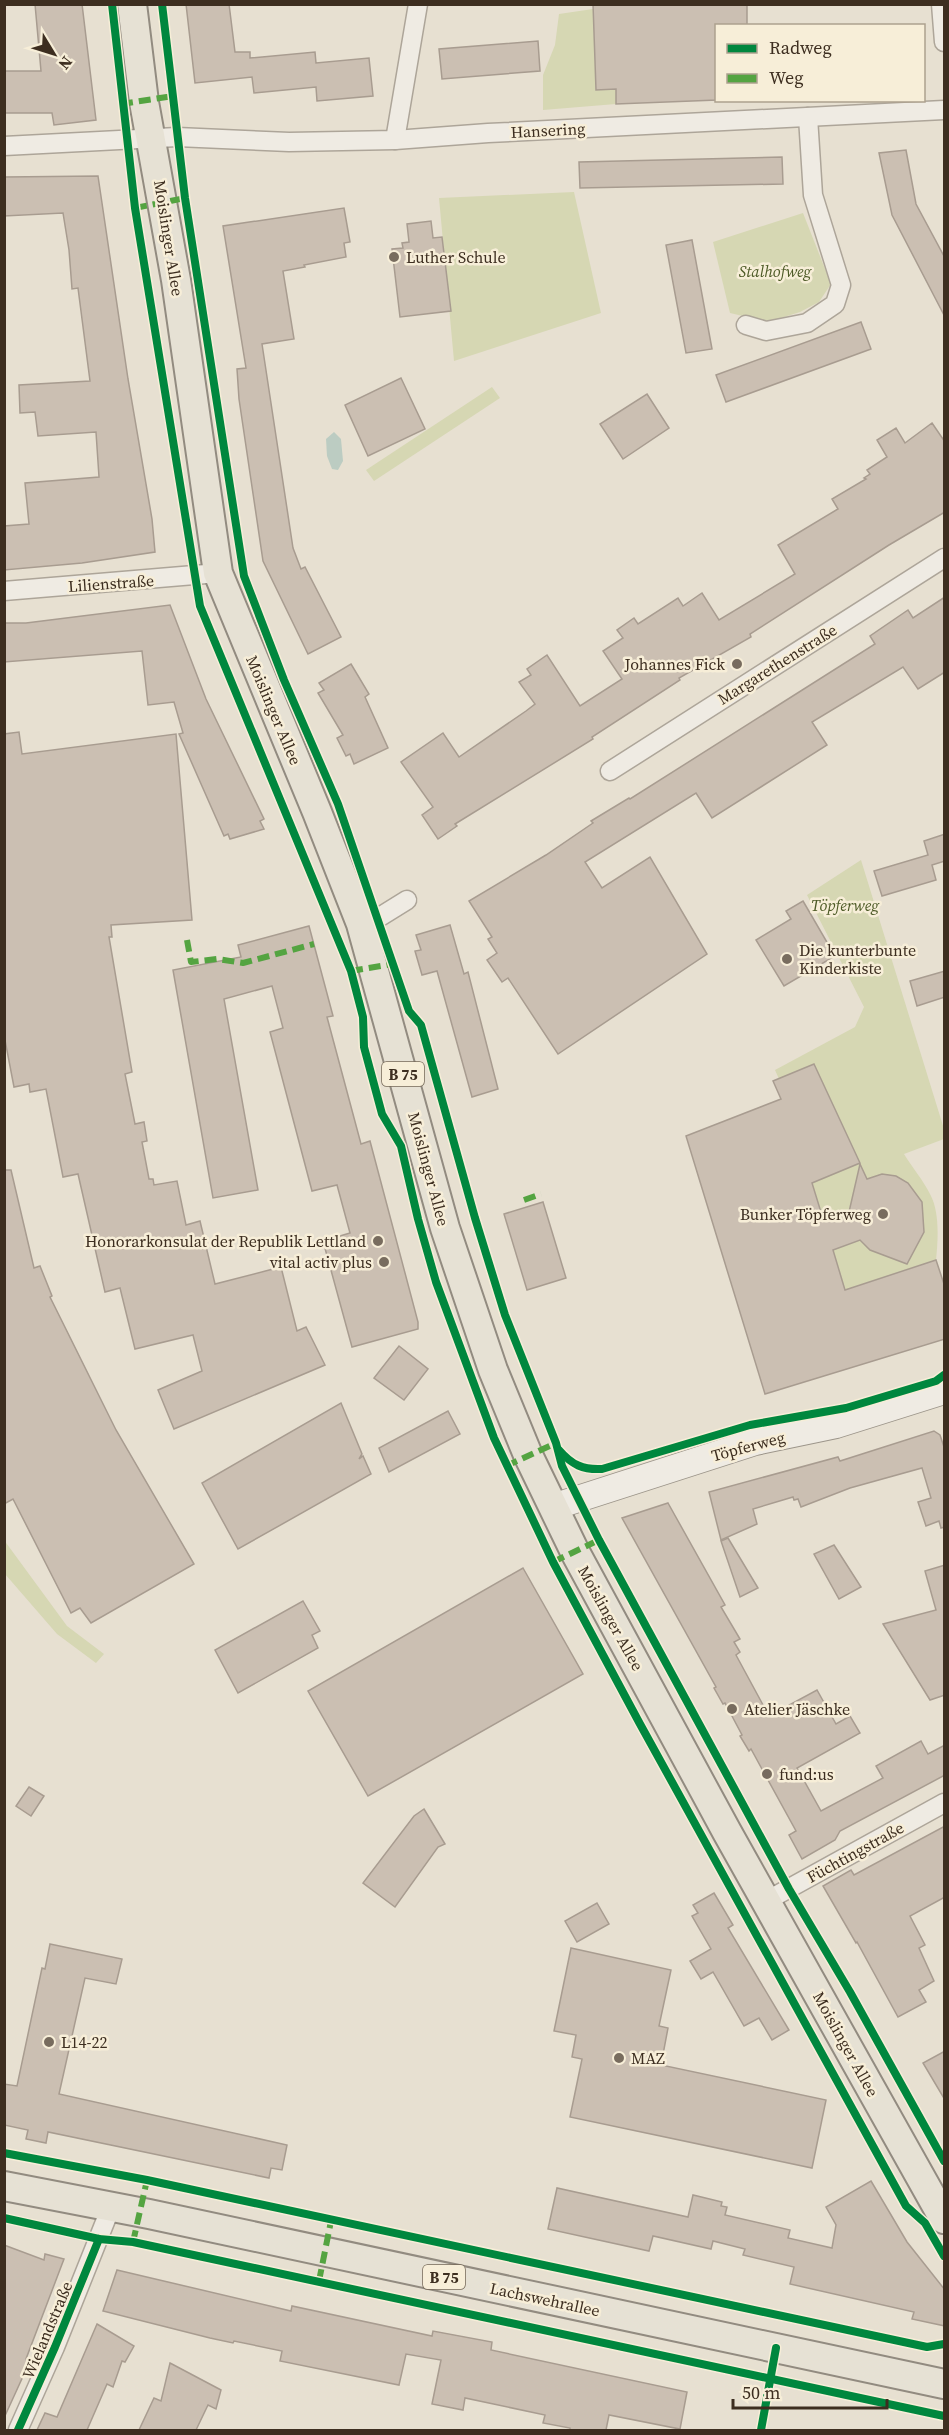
<svg xmlns="http://www.w3.org/2000/svg" width="949" height="2435" viewBox="0 0 949 2435" font-family="'Source Serif 4',serif">
  <rect width="100%" height="100%" fill="#e7e0d1"/>
  <!-- green -->
  <g fill="#d6d7b3">
    <polygon points="593,9 596,89 616,89 616,104 543,110 543,75 555,45 559,14"/>
    <polygon points="574,192 601,313 454,361 439,198"/>
    <polygon points="803,213 831,284 819,302 800,312 768,322 730,313 713,242"/>
    <polygon points="492,387 500,398 374,481 366,470"/>
    <path d="M861 860 944 1129V1139L904 1154C912 1167 923 1180 930 1194 940 1212 938 1240 936 1260L845 1290 812 1183 860 1163 814 1064 779 1079 775 1070 855 1027 864 1007 807 895Z"/>
    <polygon points="4,1540 67,1626 104,1654 96,1663 57,1634 5,1574"/>
  </g>
  <!-- water -->
  <polygon fill="#bcccc2" points="334,432 341,439 343,461 338,470 332,469 327,456 326,439"/>
  <!-- building -->
  <g fill="#cbbfb2" stroke="#a89c90" stroke-width="1.5">
    <polygon points="35,4 82,4 96,120 54,125 52,113 4,113 4,71 41,71"/>
    <polygon points="186,4 229,4 235,52 250,52 250,58 315,52 316,63 369,58 373,96 317,101 316,87 254,93 252,77 195,83"/>
    <polygon points="593,4 747,4 747,26 717,26 717,100 616,104 616,89 596,90"/>
    <polygon points="538,41 540,71 442,79 439,49"/>
    <polygon points="906,150 916,204 945,258 945,317 892,215 879,153"/>
    <polygon points="782,157 783,184 580,188 579,162"/>
    <polygon points="98,176 128,379 152,519 155,552 82,563 4,570 4,526 29,524 25,483 99,477 96,432 38,436 35,412 20,413 19,385 90,381 78,288 72,289 69,250 63,213 4,216 4,177"/>
    <polygon points="344,208 350,242 344,243 346,257 304,265 305,267 283,271 294,339 262,344 293,548 301,569 305,567 341,637 308,654 263,561 239,399 237,369 246,368 223,226"/>
    <polygon points="431,221 433,238 442,237 451,311 400,317 392,249 403,248 402,243 409,242 407,224"/>
    <polygon points="692,240 712,349 686,353 666,245"/>
    <polygon points="861,322 871,349 726,402 716,375"/>
    <polygon points="401,378 425,429 368,456 345,405"/>
    <polygon points="647,394 669,428 623,459 600,424"/>
    <polygon points="932,423 945,442 945,512 889,545 750,634 751,637 679,678 680,680 592,737 593,739 455,824 457,826 438,839 422,815 433,807 401,762 443,733 459,757 526,711 535,704 519,682 531,675 527,669 547,655 580,706 622,679 603,651 623,638 617,630 634,618 638,624 678,598 683,606 702,593 719,620 795,574 778,545 838,509 832,499 866,479 864,478 870,474 867,470 887,457 877,440 896,428 905,443"/>
    <polygon points="945,597 945,672 918,689 903,667 812,722 827,745 712,818 696,793 585,862 602,888 650,857 707,954 558,1054 508,978 502,982 487,960 497,953 488,939 492,937 469,901 546,855 593,823 591,821 629,798 630,799 875,644 870,636 908,610 913,618"/>
    <polygon points="170,605 206,699 264,819 260,821 264,829 230,839 228,834 224,836 179,734 183,733 174,702 148,705 142,651 4,662 4,623 26,623"/>
    <polygon points="351,664 369,694 365,697 388,748 354,764 350,754 346,756 337,738 343,735 318,693 324,690 319,683"/>
    <polygon points="19,732 22,754 176,734 192,920 111,925 112,937 109,937 132,1072 125,1074 135,1124 144,1122 147,1141 142,1142 149,1179 153,1179 154,1185 177,1181 186,1225 200,1221 215,1284 281,1267 297,1331 306,1327 325,1365 174,1429 158,1390 202,1371 193,1335 135,1349 120,1288 105,1292 78,1174 63,1177 46,1089 30,1092 29,1084 14,1087 4,1035 4,734"/>
    <polygon points="945,834 945,861 932,865 936,880 882,896 874,871 928,855 924,841"/>
    <polygon points="803,901 835,956 784,986 756,940 791,919 786,911"/>
    <polygon points="450,925 464,974 468,972 498,1089 472,1097 437,971 422,975 415,951 421,950 416,935"/>
    <polygon points="309,926 333,1016 327,1017 361,1144 370,1141 418,1322 418,1329 352,1347 323,1241 350,1233 337,1185 312,1191 270,1032 283,1028 272,986 224,999 258,1190 213,1198 173,970 241,957 238,945"/>
    <polygon points="945,971 945,997 917,1006 910,981"/>
    <polygon points="814,1064 860,1163 812,1183 824,1222 849,1212 860,1164 867,1179 882,1174 896,1176 908,1183 922,1202 924,1232 907,1264 870,1250 860,1240 833,1250 845,1290 936,1260 945,1287 945,1339 765,1394 686,1136 781,1099 773,1081"/>
    <polygon points="4,1170 11,1170 34,1268 40,1266 52,1296 50,1297 116,1430 194,1564 91,1623 80,1608 71,1613 13,1499 4,1504"/>
    <polygon points="543,1202 566,1278 527,1290 504,1214"/>
    <polygon points="399,1346 428,1369 404,1400 374,1378"/>
    <polygon points="341,1403 362,1454 359,1459 363,1456 371,1474 238,1549 202,1483"/>
    <polygon points="448,1411 460,1434 389,1472 379,1448"/>
    <polygon points="934,1431 940,1435 945,1450 945,1527 941,1528 939,1521 926,1526 918,1502 931,1498 922,1468 850,1488 801,1507 798,1499 794,1500 793,1497 753,1509 757,1524 721,1540 709,1492 838,1457 840,1461"/>
    <polygon points="668,1503 725,1605 721,1607 740,1639 734,1642 740,1652 736,1655 769,1716 817,1690 836,1724 850,1716 860,1733 797,1768 821,1811 883,1778 876,1766 921,1741 928,1754 945,1745 945,1775 840,1831 835,1840 802,1859 789,1835 796,1831 751,1749 749,1751 740,1736 742,1735 725,1703 723,1704 714,1688 716,1687 622,1518"/>
    <polygon points="728,1538 758,1588 740,1597 721,1541"/>
    <polygon points="834,1545 861,1587 839,1599 814,1554"/>
    <polygon points="945,1565 945,1695 930,1700 883,1624 936,1610 925,1571"/>
    <polygon points="523,1568 583,1674 368,1796 308,1691"/>
    <polygon points="303,1601 320,1631 312,1635 318,1648 238,1693 215,1650"/>
    <polygon points="29,1787 44,1796 31,1816 16,1806"/>
    <polygon points="424,1809 445,1844 438,1847 395,1907 363,1883 414,1816"/>
    <polygon points="945,1826 945,1897 910,1916 925,1945 919,1948 934,1981 919,1990 926,2002 898,2017 857,1942 856,1943 823,1886 851,1870 854,1875"/>
    <polygon points="714,1893 733,1925 728,1928 789,2030 772,2040 759,2018 744,2026 713,1972 701,1979 690,1961 711,1949 692,1916 698,1913 693,1905"/>
    <polygon points="597,1903 609,1924 577,1942 565,1921"/>
    <polygon points="50,1944 122,1959 116,1984 85,1978 59,2094 287,2145 282,2170 271,2168 269,2178 48,2132 46,2143 26,2139 28,2130 4,2125 4,2084 17,2086 42,1968 45,1969"/>
    <polygon points="571,1948 671,1970 659,2026 668,2028 661,2065 826,2100 812,2168 570,2117 582,2059 572,2057 576,2035 554,2031"/>
    <polygon points="945,2051 945,2100 923,2063"/>
    <polygon points="871,2181 907,2242 945,2290 945,2326 912,2319 914,2312 790,2284 794,2267 743,2255 745,2249 713,2241 711,2249 653,2236 649,2251 548,2229 557,2188 688,2217 693,2195 722,2202 721,2206 727,2207 725,2215 790,2230 788,2238 832,2248 836,2225 826,2207"/>
    <polygon points="4,2245 44,2260 45,2254 64,2259 26,2359 30,2361 4,2418"/>
    <polygon points="117,2270 291,2311 292,2306 432,2336 433,2331 492,2342 491,2350 687,2392 680,2429 609,2415 606,2430 570,2430 570,2428 543,2423 545,2415 465,2398 463,2410 432,2404 441,2360 406,2354 399,2385 280,2361 282,2351 234,2341 233,2343 210,2338 103,2311"/>
    <polygon points="97,2324 134,2346 125,2362 122,2361 113,2387 107,2384 87,2430 37,2430 45,2413 57,2417"/>
    <polygon points="170,2363 221,2390 216,2409 208,2405 196,2430 139,2430 154,2398 161,2401"/>
  </g>
  <g fill="none" stroke-linecap="round" stroke-linejoin="round">
    <defs>
      <g id="minor">
        <polyline points="941,4 944,42"/>
        <polyline points="395,140 418,4"/>
        <polyline points="4,146 177,137 289,142 395,140 488,133 944,110"/>
        <polyline points="746,325 766,331 807,323 835,304 841,285 813,195 808,117"/>
        <polyline points="4,591 218,573"/>
        <polyline points="610,771 944,558"/>
        <polyline points="361,924 378,918 407,900"/>
        <polyline points="766,1901 944,1803"/>
        <polyline points="18,2430 55,2347 111,2207"/>
      </g>
      <polyline id="secondary" points="553,1507 755,1442 836,1425 944,1391"/>
      <g id="primary">
        <polyline points="132,4 144,102 176,280 218,573 317,812 361,924 445,1228 493,1370 528,1455 575,1552 727,1832 944,2219"/>
        <polyline points="4,2186 149,2214 944,2384"/>
      </g>
    </defs>
    <!-- minor casing -->
    <use href="#minor" stroke="#ada599" stroke-width="21"/>
    <!-- secondary casing -->
    <use href="#secondary" stroke="#9c958a" stroke-width="28"/>
    <!-- primary casing -->
    <use href="#primary" stroke="#928b80" stroke-width="32"/>
    <!-- minor -->
    <use href="#minor" stroke="#efebe3" stroke-width="18"/>
    <!-- secondary -->
    <use href="#secondary" stroke="#efebe3" stroke-width="26"/>
    <!-- primary -->
    <use href="#primary" stroke="#e6e1d4" stroke-width="28"/>
    <!-- quiet -->
    <g stroke="#54a441" stroke-width="6" stroke-dasharray="12 6" stroke-linecap="butt">
      <polyline points="121,104 173,96"/>
      <polyline points="135,208 185,198"/>
      <polyline points="187,940 191,962 217,959 243,963 314,944"/>
      <polyline points="351,971 393,964"/>
      <polyline points="524,1200 541,1194"/>
      <polyline points="506,1466 556,1443"/>
      <polyline points="553,1562 599,1540"/>
      <polyline points="133,2242 147,2180"/>
      <polyline points="319,2281 331,2221"/>
    </g>
    <defs>
      <g id="cycleway">
        <polyline points="112,4 135,208 200,606 351,971 363,1017 364,1047 382,1114 401,1146 418,1219 436,1282 494,1438 553,1562 640,1724 906,2206 925,2223 944,2256"/>
        <polyline points="162,4 185,198 244,576 284,680 338,804 409,1011 421,1025 475,1218 505,1315 556,1443 562,1466 599,1540 789,1889 850,1992 944,2161"/>
        <path d="M559 1450C572 1465 583 1470 602 1469L750 1425 846 1408 936 1381 944 1375"/>
        <polyline points="4,2153 147,2180 927,2347 944,2344"/>
        <polyline points="4,2218 99,2239 133,2242 944,2416"/>
        <polyline points="18,2430 55,2347 99,2239"/>
        <polyline points="761,2430 776,2348"/>
      </g>
    </defs>
    <!-- cycleway casing -->
    <use href="#cycleway" stroke="#f7eed8" stroke-width="11"/>
    <!-- cycleway -->
    <use href="#cycleway" stroke="#00873e" stroke-width="8"/>
  </g>
  <!-- markers -->
  <g fill="#786c5e" stroke="#f7eed8" stroke-width="2">
    <circle cx="394" cy="257" r="6"/>
    <circle cx="737" cy="664" r="6"/>
    <circle cx="787" cy="959" r="6"/>
    <circle cx="883" cy="1214" r="6"/>
    <circle cx="378" cy="1241" r="6"/>
    <circle cx="384" cy="1262" r="6"/>
    <circle cx="732" cy="1709" r="6"/>
    <circle cx="767" cy="1774" r="6"/>
    <circle cx="49" cy="2042" r="6"/>
    <circle cx="619" cy="2058" r="6"/>
  </g>
  <g text-anchor="middle" dominant-baseline="central" stroke-width="5" stroke-linejoin="round" paint-order="stroke">
    <!-- shield labels -->
    <g fill="#f7eed8" stroke="#756857" stroke-width="1.5">
      <rect x="382" y="1062" width="42" height="24" rx="4.5"/>
      <rect x="423" y="2265" width="42" height="24" rx="4.5"/>
    </g>
    <g font-size="15" font-weight="bold" fill="#3d2e20">
      <text x="403" y="1074">B 75</text>
      <text x="444" y="2277">B 75</text>
    </g>
    <!-- street labels -->
    <g font-size="16" fill="#3d2e20" stroke="#f7eed8">
      <text transform="translate(548 130) rotate(-3)">Hansering</text>
      <text transform="translate(169 238) rotate(81)">Moislinger Allee</text>
      <text transform="translate(111 583) rotate(-4)">Lilienstraße</text>
      <text transform="translate(777 664) rotate(-32)">Margarethenstraße</text>
      <text transform="translate(274 710) rotate(67)">Moislinger Allee</text>
      <text transform="translate(429 1169) rotate(75)">Moislinger Allee</text>
      <text transform="translate(748 1446) rotate(-15)">Töpferweg</text>
      <text transform="translate(611 1618) rotate(61)">Moislinger Allee</text>
      <text transform="translate(855 1852) rotate(-29)">Füchtingstraße</text>
      <text transform="translate(846 2044) rotate(61)">Moislinger Allee</text>
      <text transform="translate(545 2299) rotate(12)">Lachswehrallee</text>
      <text transform="translate(47 2330) rotate(-67)">Wielandstraße</text>
    </g>
    <!-- poi labels -->
    <g font-size="16" fill="#3d2e20" stroke="#f7eed8" text-anchor="start">
      <text x="406" y="257">Luther Schule</text>
      <text x="725" y="664" text-anchor="end">Johannes Fick</text>
      <text x="799" y="950">Die kunterbunte<tspan x="799" dy="18">Kinderkiste</tspan></text>
      <text x="871" y="1214" text-anchor="end">Bunker Töpferweg</text>
      <text x="366" y="1241" text-anchor="end">Honorarkonsulat der Republik Lettland</text>
      <text x="372" y="1262" text-anchor="end">vital activ plus</text>
      <text x="744" y="1709">Atelier Jäschke</text>
      <text x="779" y="1774">fund:us</text>
      <text x="61" y="2042">L14-22</text>
      <text x="631" y="2058">MAZ</text>
    </g>
    <!-- park labels -->
    <g font-size="16" font-style="italic" fill="#4d5a26" stroke="#f7eed8">
      <text x="775" y="271">Stalhofweg</text>
      <text x="845" y="905">Töpferweg</text>
    </g>
  </g>
  <!-- border -->
  <rect width="949" height="2435" fill="none" stroke="#3d2e20" stroke-width="12"/>
  <!-- legend -->
  <rect x="715" y="24" width="210" height="78" fill="#f7eed8" stroke="#ada18e" stroke-width="1.5"/>
  <rect x="727" y="44" width="30" height="9" fill="#00873e" stroke="#ada18e" stroke-width="1.5"/>
  <text x="769" y="54" font-size="18" fill="#3d2e20">Radweg</text>
  <rect x="727" y="74" width="30" height="9" fill="#54a441" stroke="#ada18e" stroke-width="1.5"/>
  <text x="769" y="84" font-size="18" fill="#3d2e20">Weg</text>
  <!-- north arrow -->
  <g transform="translate(54 54) rotate(128)" stroke="#f7eed8" stroke-width="4.5" paint-order="stroke">
  <path d="M0-4.5L10 22L0 15L-10 22Z" fill="#3d2e20"/>
  <text y="-9" font-size="16" font-weight="bold" text-anchor="middle" fill="#3d2e20">N</text>
  </g>
  <!-- scale -->
  <path d="M733 2399v9h154v-9" fill="none" stroke="#3d2e20" stroke-width="3"/>
  <text x="742" y="2399" font-size="18" fill="#3d2e20" stroke="#f7eed8" stroke-width="4.5" paint-order="stroke">50 m</text>
</svg>
